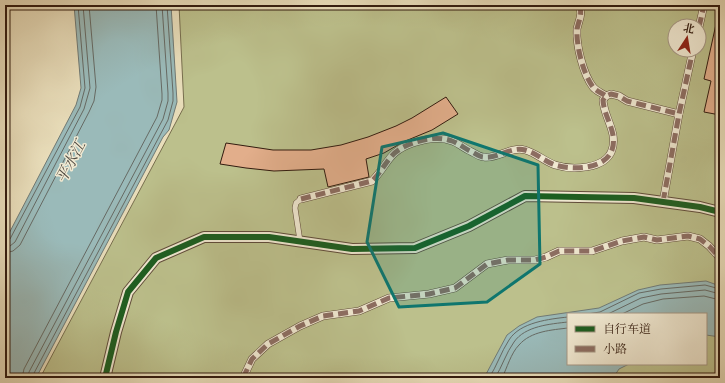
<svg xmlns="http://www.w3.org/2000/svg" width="725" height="383" viewBox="0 0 725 383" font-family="'IM FELL Double Pica','Noto Serif SC',serif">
  <rect width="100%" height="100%" fill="#e9debb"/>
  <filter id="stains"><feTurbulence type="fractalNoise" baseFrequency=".005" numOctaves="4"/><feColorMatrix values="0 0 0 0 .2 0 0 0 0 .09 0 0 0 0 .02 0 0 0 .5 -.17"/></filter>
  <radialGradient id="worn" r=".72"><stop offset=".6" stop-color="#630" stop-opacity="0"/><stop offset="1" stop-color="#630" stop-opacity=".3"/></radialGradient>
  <!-- green -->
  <path fill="#bcc08c" stroke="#776e4e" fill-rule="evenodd" d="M179 5H720V378H40L184 107ZM675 26H699V50H675ZM568 314H706V364H568Z"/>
  <!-- water -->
  <g fill="#9abab9" stroke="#707a75">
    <polygon points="74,5 171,5 177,102 169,130 163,137 36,378 5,378 5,241 76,105 81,88"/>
    <polygon points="706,281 720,286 720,337 706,335 706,314 568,314 568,364 629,364 619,369 613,378 484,378 507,335 519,326 537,317 599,308 638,290 660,285"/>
  </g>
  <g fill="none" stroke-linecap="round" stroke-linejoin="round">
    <!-- shore -->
    <g stroke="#666a64" stroke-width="1">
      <polyline points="5,242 8,241 10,239 80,107 85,88 78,5"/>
      <polyline points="5,247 10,246 15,242 84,109 90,88 83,5"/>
      <polyline points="5,253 13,251 20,245 89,112 94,101 96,87 89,5"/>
      <polyline points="587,314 600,312 639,293 661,289 705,285 720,289"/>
      <polyline points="608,314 641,298 661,294 705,290 720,294"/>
      <polyline points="622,314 643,304 663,299 704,296 720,300"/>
      <polyline points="22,378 24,369 157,117 162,100 162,94 156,5"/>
      <polyline points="28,378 29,372 163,119 168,101 168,93 162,5"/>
      <polyline points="33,378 33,375 168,120 173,101 173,93 167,5"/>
      <path d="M489 378C497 366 501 352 509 340 520 322 550 319 568 317"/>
      <path d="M495 378C502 367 506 353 514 342 525 326 550 324 568 322"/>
      <path d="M502 378C507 368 511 353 519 345 531 331 552 330 568 328"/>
    </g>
  </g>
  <!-- building -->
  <g fill="#e2ae8b" stroke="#321b0f">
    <polygon points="716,24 720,24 720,115 704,112 711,81 704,79"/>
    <polygon points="446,97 458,114 432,130 403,142 384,153 366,159 369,177 328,187 324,169 274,171 246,168 220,164 226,143 273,150 311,150 341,145 368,137 396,126 412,118"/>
  </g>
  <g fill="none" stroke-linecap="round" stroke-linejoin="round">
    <defs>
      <polyline id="service" points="300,241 295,208 296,203 301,199"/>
      <g id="pedestrian">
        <path d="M579 5C583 15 579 19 577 29 576 45 583 74 593 87 596 91 602 93 606 96"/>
        <polyline points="699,27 704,5"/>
        <path d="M301 199 372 181C389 164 387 152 413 143 425 139 439 136 452 141 458 143 464 148 470 151 475 153 479 157 484 157 498 159 511 146 525 150 536 153 544 161 555 165 571 170 605 170 612 150 618 132 604 118 603 100L606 96 611 94 619 96 627 101 679 114"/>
        <polyline points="663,202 679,114 693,50"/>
        <polyline points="243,378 252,359 268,344 300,326 323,316 359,311 389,298 429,294 455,288 487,264 508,260 535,260 546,257 559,251 592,251 622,241 644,237 657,240 688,236 700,239 709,246 720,258"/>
      </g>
      <polyline id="minor" points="105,378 116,332 128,292 156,258 204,237 269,237 352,249 415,248 469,226 525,196 634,198 700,207 720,212"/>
    </defs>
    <!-- service casing -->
    <use href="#service" stroke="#604c3a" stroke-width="6"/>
    <!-- pedestrian casing -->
    <use href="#pedestrian" stroke="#604c3a" stroke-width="8"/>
    <!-- minor casing -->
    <use href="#minor" stroke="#604c3a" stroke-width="12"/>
    <!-- service -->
    <use href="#service" stroke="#f1ead3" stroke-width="5"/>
    <!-- pedestrian -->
    <use href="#pedestrian" stroke="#f1ead3" stroke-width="7"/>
    <!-- minor -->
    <use href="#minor" stroke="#f1ead3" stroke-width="10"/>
    <!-- quiet -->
    <g stroke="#8d6e63" stroke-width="5" stroke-dasharray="10 5" stroke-linecap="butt">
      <path d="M579 5C583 15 579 19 577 29 576 45 583 74 593 87 596 91 602 93 606 96"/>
      <polyline points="699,27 704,5"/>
      <path d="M301 199 372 181C389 164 387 152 413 143 425 139 439 136 452 141 458 143 464 148 470 151 475 153 479 157 484 157 498 159 511 146 525 150 536 153 544 161 555 165 571 170 605 170 612 150 618 132 604 118 603 100L606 96 611 94 619 96 627 101 679 114"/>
      <polyline points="663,202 679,114 693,50"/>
      <polyline points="243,378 252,359 268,344 300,326 323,316 359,311 389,298 429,294 455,288 487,264 508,260 535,260 546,257 559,251 592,251 622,241 644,237 657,240 688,236 700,239 709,246 720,258"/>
    </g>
    <defs>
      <polyline id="cycleway" points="105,378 116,332 128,292 156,258 204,237 269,237 352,249 415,248 469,226 525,196 634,198 700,207 720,212"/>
    </defs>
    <!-- cycleway casing -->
    <use href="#cycleway" stroke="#f1ead3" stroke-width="8"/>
    <!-- cycleway -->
    <use href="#cycleway" stroke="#1b5e20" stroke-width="6"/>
  </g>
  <!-- marked area -->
  <path fill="#0f766e" fill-opacity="0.2" stroke="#0f766e" stroke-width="3" stroke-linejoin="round" d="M443 133 538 165 540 264 487 302 399 307 367 242 382 147Z"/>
  <g text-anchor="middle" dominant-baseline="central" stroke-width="3" stroke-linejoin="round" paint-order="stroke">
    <!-- water labels -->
    <g font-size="15" font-style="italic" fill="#514b42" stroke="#f1ead3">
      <text transform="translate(71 162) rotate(-62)">平水江</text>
    </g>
  </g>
  <!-- margin -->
  <rect width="725" height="383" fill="none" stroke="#e9debb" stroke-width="20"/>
  <rect x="6" y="6" width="713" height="371" fill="none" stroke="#321b0f" stroke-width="2"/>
  <rect x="10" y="10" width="705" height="363" fill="none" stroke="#321b0f"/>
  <!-- legend -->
  <rect x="567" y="313" width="140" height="52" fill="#f1ead3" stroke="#a59785"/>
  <rect x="575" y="326" width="20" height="6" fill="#1b5e20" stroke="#a59785"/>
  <text x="603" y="333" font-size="12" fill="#321b0f">自行车道</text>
  <rect x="575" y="346" width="20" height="6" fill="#8d6e63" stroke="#a59785"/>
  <text x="603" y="353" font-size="12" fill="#321b0f">小路</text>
  <!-- north arrow -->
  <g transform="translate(687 38) rotate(12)"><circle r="19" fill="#f1ead3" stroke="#a59785"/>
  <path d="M0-3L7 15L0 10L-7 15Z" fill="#8f2418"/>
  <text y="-6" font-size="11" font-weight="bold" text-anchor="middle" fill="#321b0f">北</text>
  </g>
  <rect width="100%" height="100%" filter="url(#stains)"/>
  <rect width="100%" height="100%" fill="url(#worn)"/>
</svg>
